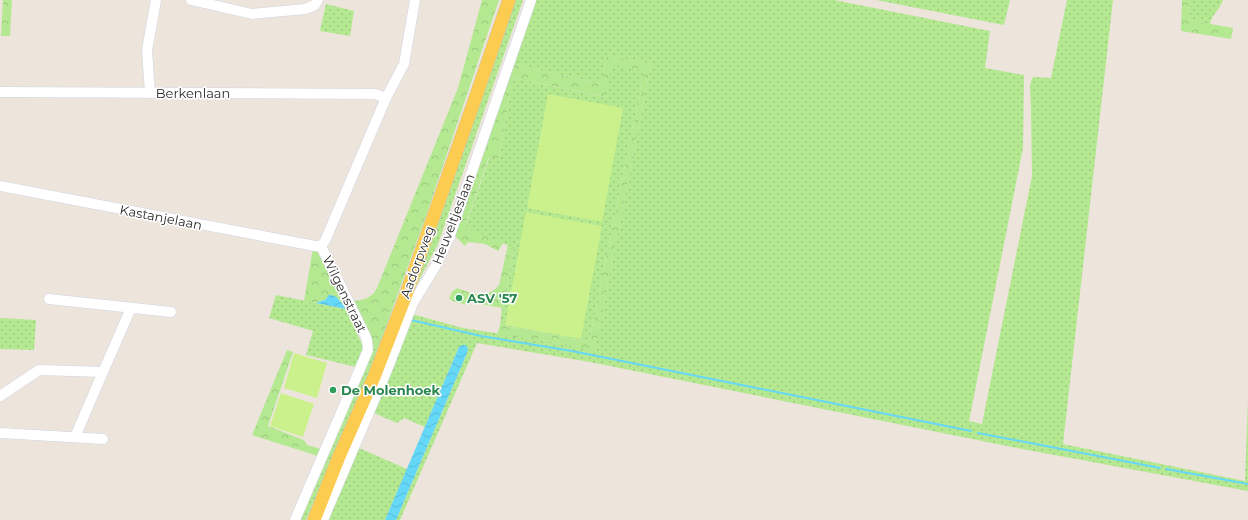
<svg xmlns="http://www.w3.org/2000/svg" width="1248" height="520" viewBox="0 0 1248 520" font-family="Montserrat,sans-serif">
  <defs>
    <pattern id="grass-dots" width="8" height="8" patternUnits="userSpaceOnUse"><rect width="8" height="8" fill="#b4e992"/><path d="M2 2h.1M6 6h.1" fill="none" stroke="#9bc87e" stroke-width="1.8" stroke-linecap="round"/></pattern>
    <pattern id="forest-crowns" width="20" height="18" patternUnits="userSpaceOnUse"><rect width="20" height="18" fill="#b4e992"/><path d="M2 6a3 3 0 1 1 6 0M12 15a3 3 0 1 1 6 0" fill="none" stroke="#9bc87e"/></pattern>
    <pattern id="water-waves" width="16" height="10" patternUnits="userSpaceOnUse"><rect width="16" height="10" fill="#65d8f8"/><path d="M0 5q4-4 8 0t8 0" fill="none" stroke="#58bad5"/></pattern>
  </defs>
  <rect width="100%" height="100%" fill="#ede4db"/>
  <!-- grass -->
  <g fill="url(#grass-dots)">
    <polygon points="514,0 523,0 438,244 416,286 478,110"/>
    <polygon points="536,0 834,0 990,31 985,68 1024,75 1023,148 969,421 982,424 1032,176 1031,109 1030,86 1032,78 1034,77 1051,78 1067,0 1113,0 1063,444 1245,481 1248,400 1248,491 1017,448 590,362 477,343 400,520 396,520 467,353 459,347 425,427 404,418 397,423 374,413 412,314 463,328 547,341 595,351 651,64 607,55 601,84 514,64"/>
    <polygon points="876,0 1010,0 1004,25"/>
    <path d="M1190 0H1223C1220 9 1212 14 1210 24L1189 20Z"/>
    <polygon points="326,4 354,11 350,36 320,31"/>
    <polygon points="612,64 644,71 589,342 500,325 502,308 514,248 465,228 490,156 499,158 513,78 605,97"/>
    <polygon points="276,295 346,309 362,344 363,351 356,367 306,355 313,331 269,318"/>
    <polygon points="0,318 36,320 34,350 0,349"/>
    <polygon points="369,342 378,349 373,362 306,520 299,520"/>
    <polygon points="359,448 407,469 385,520 328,520"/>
  </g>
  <!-- forest -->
  <g fill="url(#forest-crowns)">
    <polygon points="3,0 12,0 10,36 1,36"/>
    <path d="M482 0H499L427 213 378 349 372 346 351 301C362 301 372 298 377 288L458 88Z"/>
    <polygon points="1182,0 1190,0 1189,20 1233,28 1231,39 1181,31"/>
    <polygon points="607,55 651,64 595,352 547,341 497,335 500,325 589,342 644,71 612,65 606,97 513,78 499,158 489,157 465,227 503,243 498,251 485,244 468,242 465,246 455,236 514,64 601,84"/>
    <path d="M508 245 514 248 502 308 470 302 468 305 455 302 449 299 452 292 457 288C474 294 486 300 499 285Z"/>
    <polygon points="313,248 318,253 346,309 339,299 328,297 325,300 320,301 316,303 304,301"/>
    <polygon points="287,350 293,352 268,426 304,440 307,445 321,449 318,456 252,435"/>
  </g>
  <!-- pitch -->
  <g fill="#cbf18d">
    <polygon points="548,94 623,108 602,222 527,208"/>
    <polygon points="526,212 602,226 581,339 505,325"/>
    <polygon points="294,353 327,363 317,398 284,388"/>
    <polygon points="281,393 314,404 303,437 270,426"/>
  </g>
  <!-- water -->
  <g fill="url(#water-waves)">
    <path d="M329 295C338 295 341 303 346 309L316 303 321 301 325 300Z"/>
    <polygon points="462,345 466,345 468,349 467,353 396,520 385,520 459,347"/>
  </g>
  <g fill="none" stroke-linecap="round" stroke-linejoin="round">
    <!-- stream -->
    <g stroke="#65d8f8" stroke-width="2">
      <polyline points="411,320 481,336 572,351 971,431"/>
      <polyline points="978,433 1160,468"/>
      <polyline points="1166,469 1248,484"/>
    </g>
    <defs>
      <g id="minor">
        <polyline points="191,0 252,14 305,9 315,5 318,0"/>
        <polyline points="0,92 375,94 386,98"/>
        <polyline points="150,93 147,50 156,0"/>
        <polyline points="0,186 315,246 321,246"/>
        <polyline points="321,246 325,241 386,98 404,64 415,0"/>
        <polyline points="49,299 171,312"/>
        <polyline points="0,396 39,370 103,372 131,308"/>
        <polyline points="0,433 103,439"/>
        <polyline points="75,437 103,372"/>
        <polyline points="295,520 368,350 367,340 365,335 321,246"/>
        <polyline points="323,520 387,370 413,303 435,267 449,238 531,0"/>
      </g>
      <polyline id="major" points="314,520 338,459 374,377 404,300 475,99 509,0"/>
    </defs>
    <!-- minor casing -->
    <use href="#minor" stroke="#d0d5e4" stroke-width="11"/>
    <!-- major casing -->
    <use href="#major" stroke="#c3c3c3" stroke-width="14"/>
    <!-- minor -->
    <use href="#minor" stroke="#fff" stroke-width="10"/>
    <!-- major -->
    <use href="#major" stroke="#fccc51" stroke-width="13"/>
  </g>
  <!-- markers -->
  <g fill="#2e9e5b" stroke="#fff" stroke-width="1.5">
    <circle cx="459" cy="298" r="4"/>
    <circle cx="333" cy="390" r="4"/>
  </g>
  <g text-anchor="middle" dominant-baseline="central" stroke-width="3" stroke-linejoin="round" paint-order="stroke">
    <!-- street labels -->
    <g font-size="13" fill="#2a2a2a" stroke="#fff">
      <text x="193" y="93">Berkenlaan</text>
      <text transform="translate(161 217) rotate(11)">Kastanjelaan</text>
      <text transform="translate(453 219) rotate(-69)">Heuveltjeslaan</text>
      <text transform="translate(417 262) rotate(-70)">Aadorpweg</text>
      <text transform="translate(345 294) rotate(64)">Wilgenstraat</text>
    </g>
    <!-- leisure labels -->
    <g font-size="13" font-weight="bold" fill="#27864d" stroke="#fff" text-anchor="start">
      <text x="467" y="298">ASV '57</text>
      <text x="341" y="390">De Molenhoek</text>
    </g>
  </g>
</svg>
